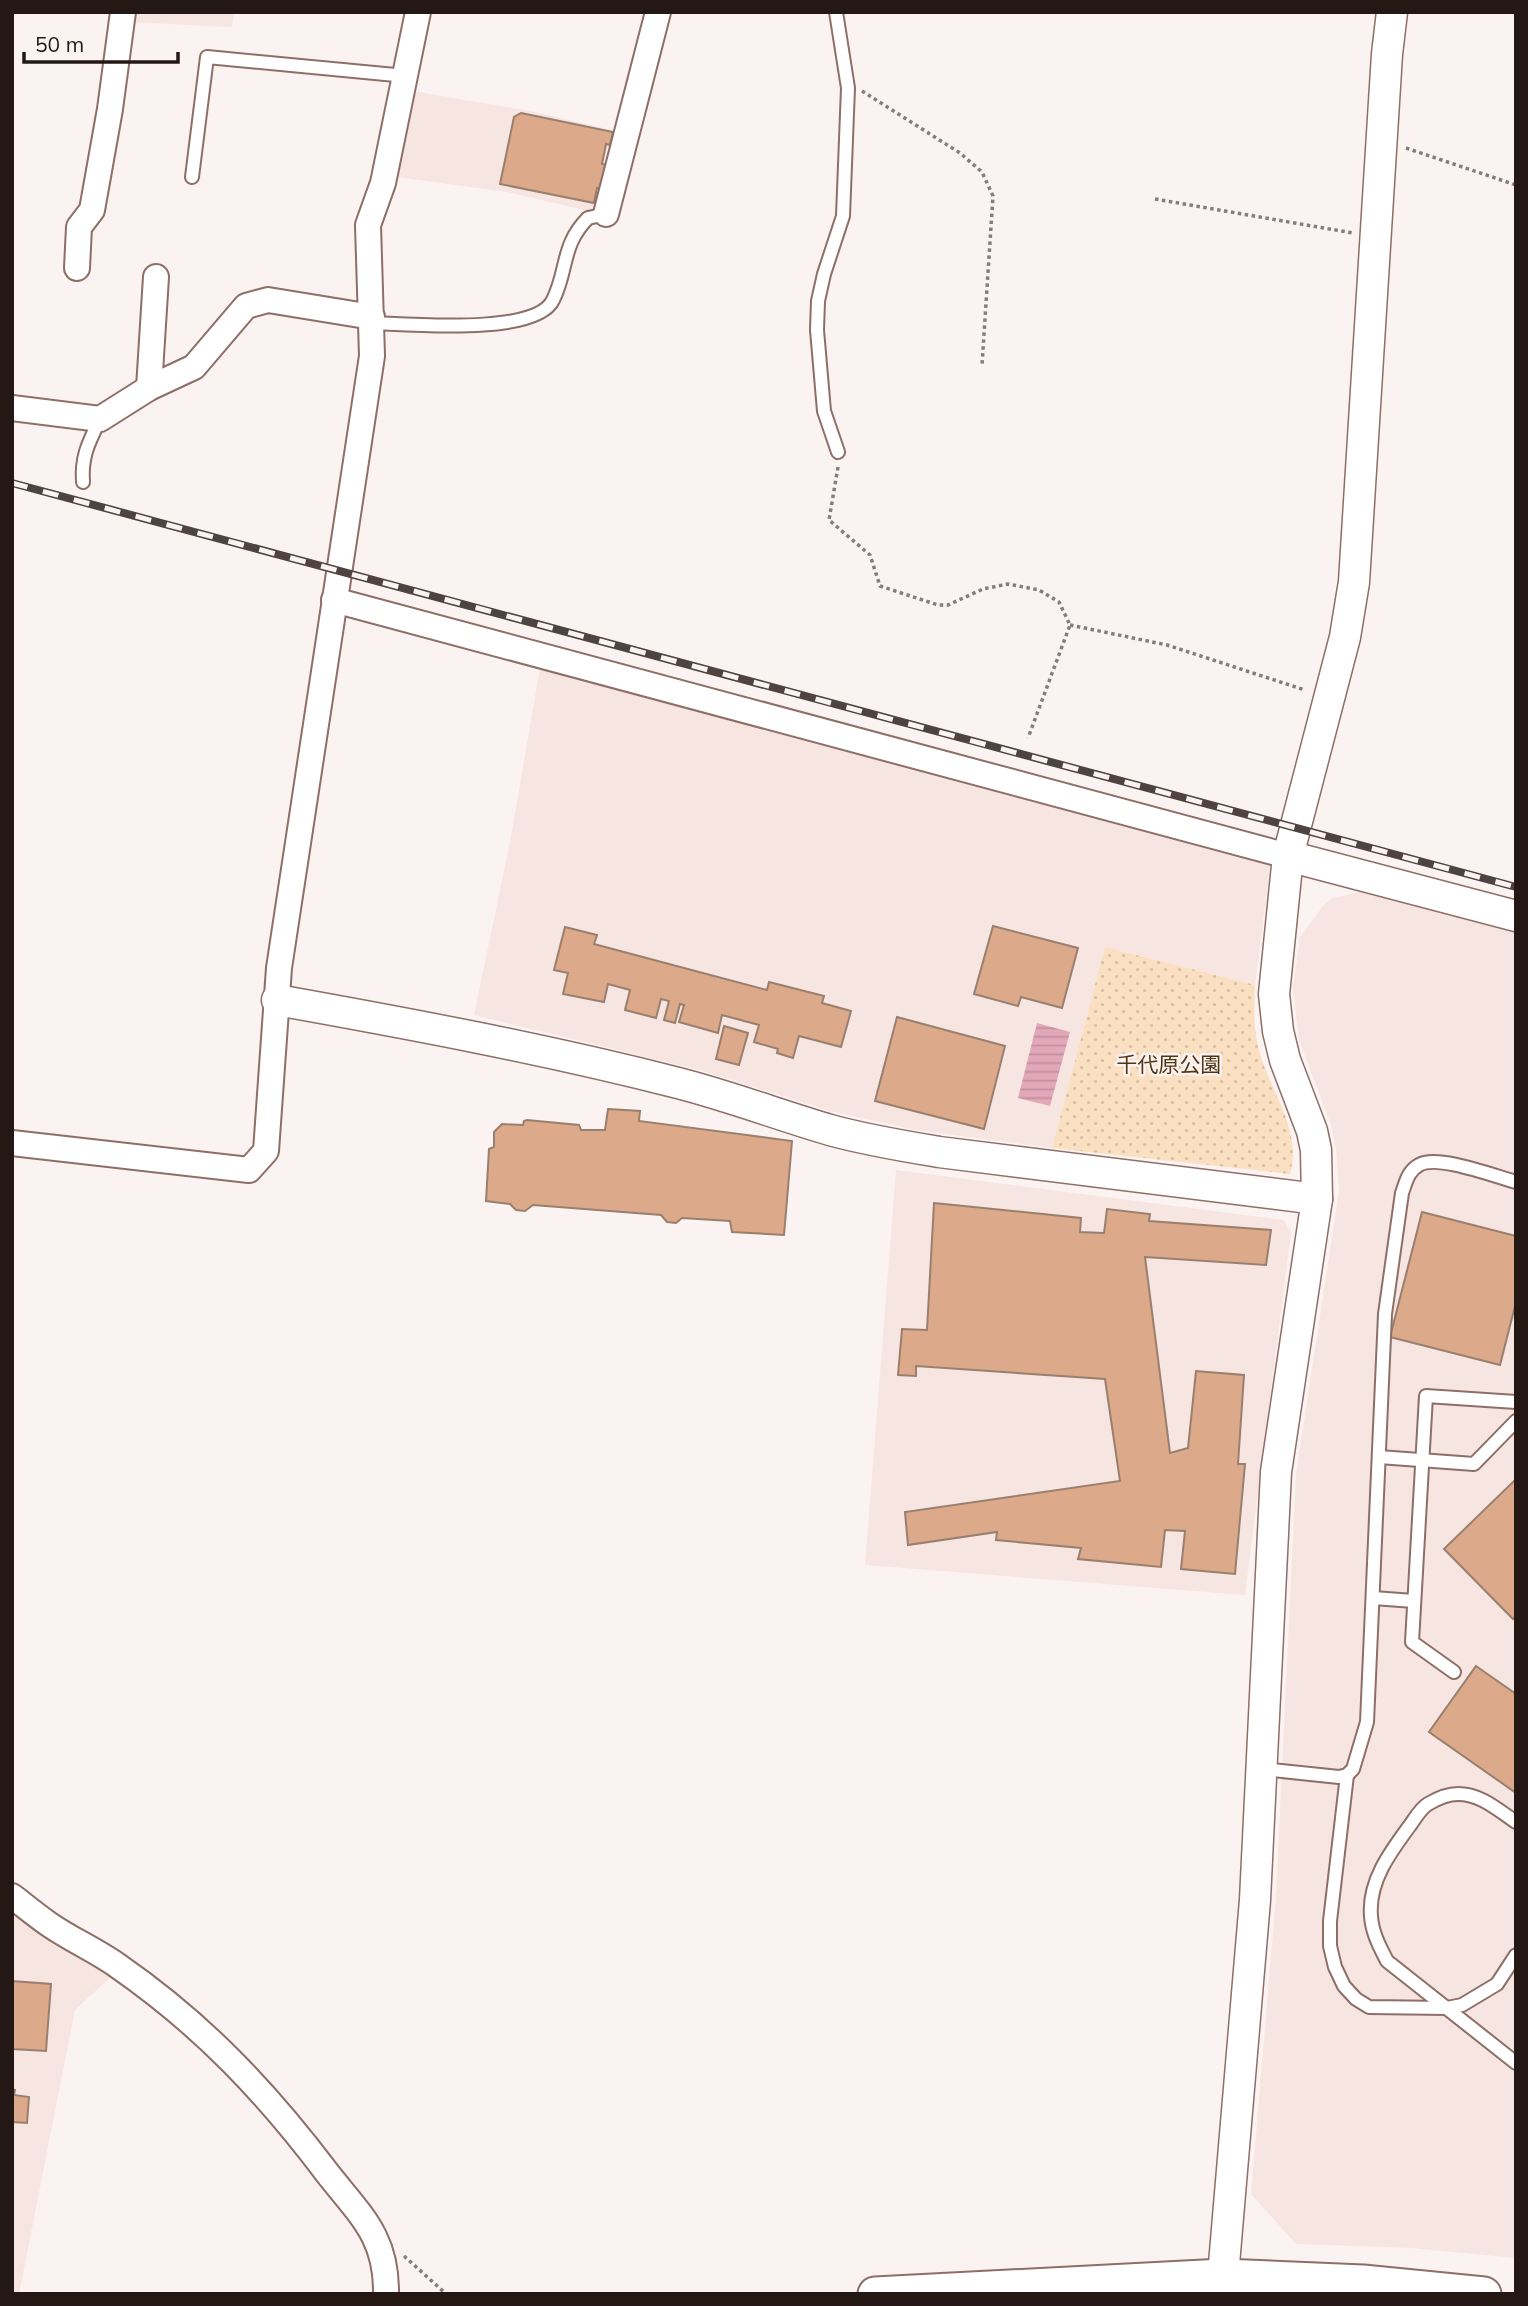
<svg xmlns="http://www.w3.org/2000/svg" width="1528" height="2306" viewBox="0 0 1528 2306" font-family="Mulish,'Noto Sans JP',sans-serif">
  <defs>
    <pattern id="green-dots" width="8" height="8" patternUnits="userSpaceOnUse" patternTransform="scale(1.75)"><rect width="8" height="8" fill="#fadfc1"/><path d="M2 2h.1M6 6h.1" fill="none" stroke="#d6bfa5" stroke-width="1.8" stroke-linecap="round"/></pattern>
    <pattern id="water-rules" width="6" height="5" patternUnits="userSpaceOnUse" patternTransform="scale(1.75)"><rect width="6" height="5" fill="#e2a7b9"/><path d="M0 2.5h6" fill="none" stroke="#c28f9e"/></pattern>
  </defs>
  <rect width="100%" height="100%" fill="#fbf3f2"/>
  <!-- built -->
  <g fill="#f7e5e1">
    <polygon points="128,12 234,12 232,27 126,22"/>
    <polygon points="413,91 531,111 616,131 598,205 588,211 507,192 397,177"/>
    <polygon points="541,662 1262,857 1270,867 1255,985 1105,947 1052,1148 916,1130 861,1118 830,1111 700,1070 474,1015 511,837"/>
    <polygon points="1365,891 1516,931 1516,2258 1411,2248 1296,2244 1251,2194 1276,1896 1296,1474 1339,1191 1336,1148 1331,1125 1299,1040 1293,988 1300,937 1323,906 1333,898"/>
    <polygon points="896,1170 1284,1220 1291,1233 1245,1595 865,1565"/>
    <polygon points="12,1907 115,1973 75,2010 19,2294 12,2294"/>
  </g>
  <!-- green -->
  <path fill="url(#green-dots)" d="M1105 947 1255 985C1254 1007 1253 1028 1259 1050 1269 1090 1303 1130 1290 1174L1052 1148Z"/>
  <!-- water -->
  <polygon fill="url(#water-rules)" points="1037,1023 1070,1032 1050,1106 1018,1098"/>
  <!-- building -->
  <g fill="#dca98a" stroke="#997f6e" stroke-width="2">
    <polygon points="521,113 613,132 610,145 606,144 602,164 608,165 603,189 597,188 594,203 500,184 514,117"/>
    <polygon points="993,926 1078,948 1062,1008 1021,997 1018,1006 974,994"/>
    <polygon points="565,927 597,935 594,944 767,990 769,982 824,996 822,1003 851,1011 841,1047 799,1036 793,1058 777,1053 778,1049 754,1042 759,1025 722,1015 718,1033 679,1022 684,1005 680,1004 675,1023 664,1020 669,1001 661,999 656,1018 625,1010 630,990 608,984 604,1002 563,994 568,973 554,970"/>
    <polygon points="897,1017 1005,1046 984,1129 875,1101"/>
    <polygon points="724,1026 748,1033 739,1065 716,1059"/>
    <polygon points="608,1109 640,1111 639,1121 792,1141 784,1235 732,1232 730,1221 682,1218 676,1223 667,1222 661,1215 533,1205 525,1211 516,1210 510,1204 486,1201 489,1149 494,1147 494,1132 502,1124 523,1125 524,1121 527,1120 579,1125 581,1130 605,1130"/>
    <polygon points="934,1203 1081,1218 1080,1232 1104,1233 1107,1209 1150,1214 1149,1221 1271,1230 1266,1265 1145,1257 1170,1453 1188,1448 1196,1371 1244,1375 1238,1464 1245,1464 1235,1574 1181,1569 1185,1531 1165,1530 1161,1567 1078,1559 1081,1548 996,1540 997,1532 908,1545 905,1512 1120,1481 1105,1379 916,1366 916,1376 898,1375 902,1329 927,1330"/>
    <polygon points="1422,1212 1516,1236 1516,1302 1500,1365 1390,1337"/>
    <polygon points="1516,1479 1516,1616 1513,1619 1444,1549"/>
    <polygon points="1476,1666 1516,1694 1516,1793 1429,1732"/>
    <polygon points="12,1981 51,1984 46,2051 12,2049"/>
    <polygon points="12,2089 15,2090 14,2095 29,2097 27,2123 12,2122"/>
  </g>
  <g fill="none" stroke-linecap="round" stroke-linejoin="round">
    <defs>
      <g id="service">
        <polyline points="836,12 848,88 843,216 824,274 818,301 817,330 824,411 838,452"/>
        <polyline points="192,177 207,57 406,76"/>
        <path d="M372 323C407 324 536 336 553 300 568 270 561 245 588 218L606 214"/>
        <path d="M83 482C81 456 89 442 100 419"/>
        <polyline points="1379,1457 1474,1464 1516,1421"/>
        <polyline points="1373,1598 1414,1601"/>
        <polyline points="1454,1672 1412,1642 1426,1396 1516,1402"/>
        <path d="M1262 1769 1339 1777 1347 1775 1353 1769 1367 1722 1385 1314 1402 1193C1406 1182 1408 1171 1419 1165 1437 1154 1494 1176 1516 1182"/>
        <polyline points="1347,1775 1330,1921 1330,1946 1335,1967 1344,1986 1356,1999 1369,2007 1447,2008 1462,2005 1497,1984 1516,1955"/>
        <path d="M1516 1822C1498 1810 1481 1794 1458 1794 1447 1794 1438 1798 1428 1804 1421 1808 1416 1817 1411 1824 1391 1851 1368 1881 1371 1916 1372 1933 1380 1947 1387 1961L1516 2063"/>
      </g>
      <g id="minor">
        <polyline points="606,214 658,12"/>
        <polyline points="77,268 79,227 92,210 110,109 123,12"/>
        <polyline points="149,388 156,277"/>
        <polyline points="12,408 100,419 149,388 194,367 246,306 268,300 372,317"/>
        <polyline points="334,600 1288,856"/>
        <polyline points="12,1143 249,1170 266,1151 279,968 372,356 368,225 383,183 418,12"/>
        <path d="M12 1896C25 1906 37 1916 50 1925 72 1940 97 1951 118 1966 203 2025 266 2092 328 2174 361 2216 387 2237 386 2294"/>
      </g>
      <g id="tertiary">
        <polyline points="1288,856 1516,916"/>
        <path d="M277 1000C411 1024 545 1049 678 1083 729 1096 779 1115 830 1130 866 1140 903 1146 939 1152L1317 1199"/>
        <polyline points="1223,2276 1255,1900 1276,1472 1317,1199 1316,1150 1312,1131 1285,1060 1278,1031 1274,994 1288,856 1345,637 1354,582 1387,54 1392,12"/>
      </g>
      <polyline id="secondary" points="875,2294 1223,2276 1363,2282 1484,2294"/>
    </defs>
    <!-- service casing -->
    <use href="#service" stroke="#8d6f67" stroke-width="16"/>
    <!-- minor casing -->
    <use href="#minor" stroke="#8d6f67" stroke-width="28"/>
    <!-- tertiary casing -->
    <use href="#tertiary" stroke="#8d6f67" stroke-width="33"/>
    <!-- secondary casing -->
    <use href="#secondary" stroke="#8d6f67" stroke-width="37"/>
    <!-- path -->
    <g stroke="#877c7a" stroke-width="3.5" stroke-dasharray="3.5 3.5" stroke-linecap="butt">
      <polyline points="862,91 960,153 982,172 993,196 982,365"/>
      <polyline points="1406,148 1516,185"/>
      <polyline points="1155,199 1353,233"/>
      <polyline points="838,467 829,520 870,555 880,586 938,605 948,605 983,589 1008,584 1039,590 1059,602 1070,625 1028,738"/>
      <polyline points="1070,625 1167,645 1305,690"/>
      <polyline points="404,2256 445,2293"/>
    </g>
    <!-- service -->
    <use href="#service" stroke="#fff" stroke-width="12"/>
    <!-- minor -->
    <use href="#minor" stroke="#fff" stroke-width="24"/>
    <!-- tertiary -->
    <use href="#tertiary" stroke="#fff" stroke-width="30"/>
    <!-- secondary -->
    <use href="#secondary" stroke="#fff" stroke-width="33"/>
    <defs>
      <polyline id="rail" points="12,483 1516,887"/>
    </defs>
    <!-- rail casing -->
    <use href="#rail" stroke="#4e4340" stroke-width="8"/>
    <!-- rail -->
    <use href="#rail" stroke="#fbf3f2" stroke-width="5" stroke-dasharray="16" stroke-linecap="butt"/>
  </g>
  <g text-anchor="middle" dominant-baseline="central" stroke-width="5" stroke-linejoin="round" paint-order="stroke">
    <!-- park labels -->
    <g font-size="21" fill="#503512" stroke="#fbf3f2">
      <text x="1169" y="1064">千代原公園</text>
    </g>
  </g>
  <!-- border -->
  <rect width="1528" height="2306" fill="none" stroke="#241815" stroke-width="28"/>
  <!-- scale -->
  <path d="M24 52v10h154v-10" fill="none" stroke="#241815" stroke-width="3.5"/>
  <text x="35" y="52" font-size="21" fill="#241815" stroke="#fbf3f2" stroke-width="5" paint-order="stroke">50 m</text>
</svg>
